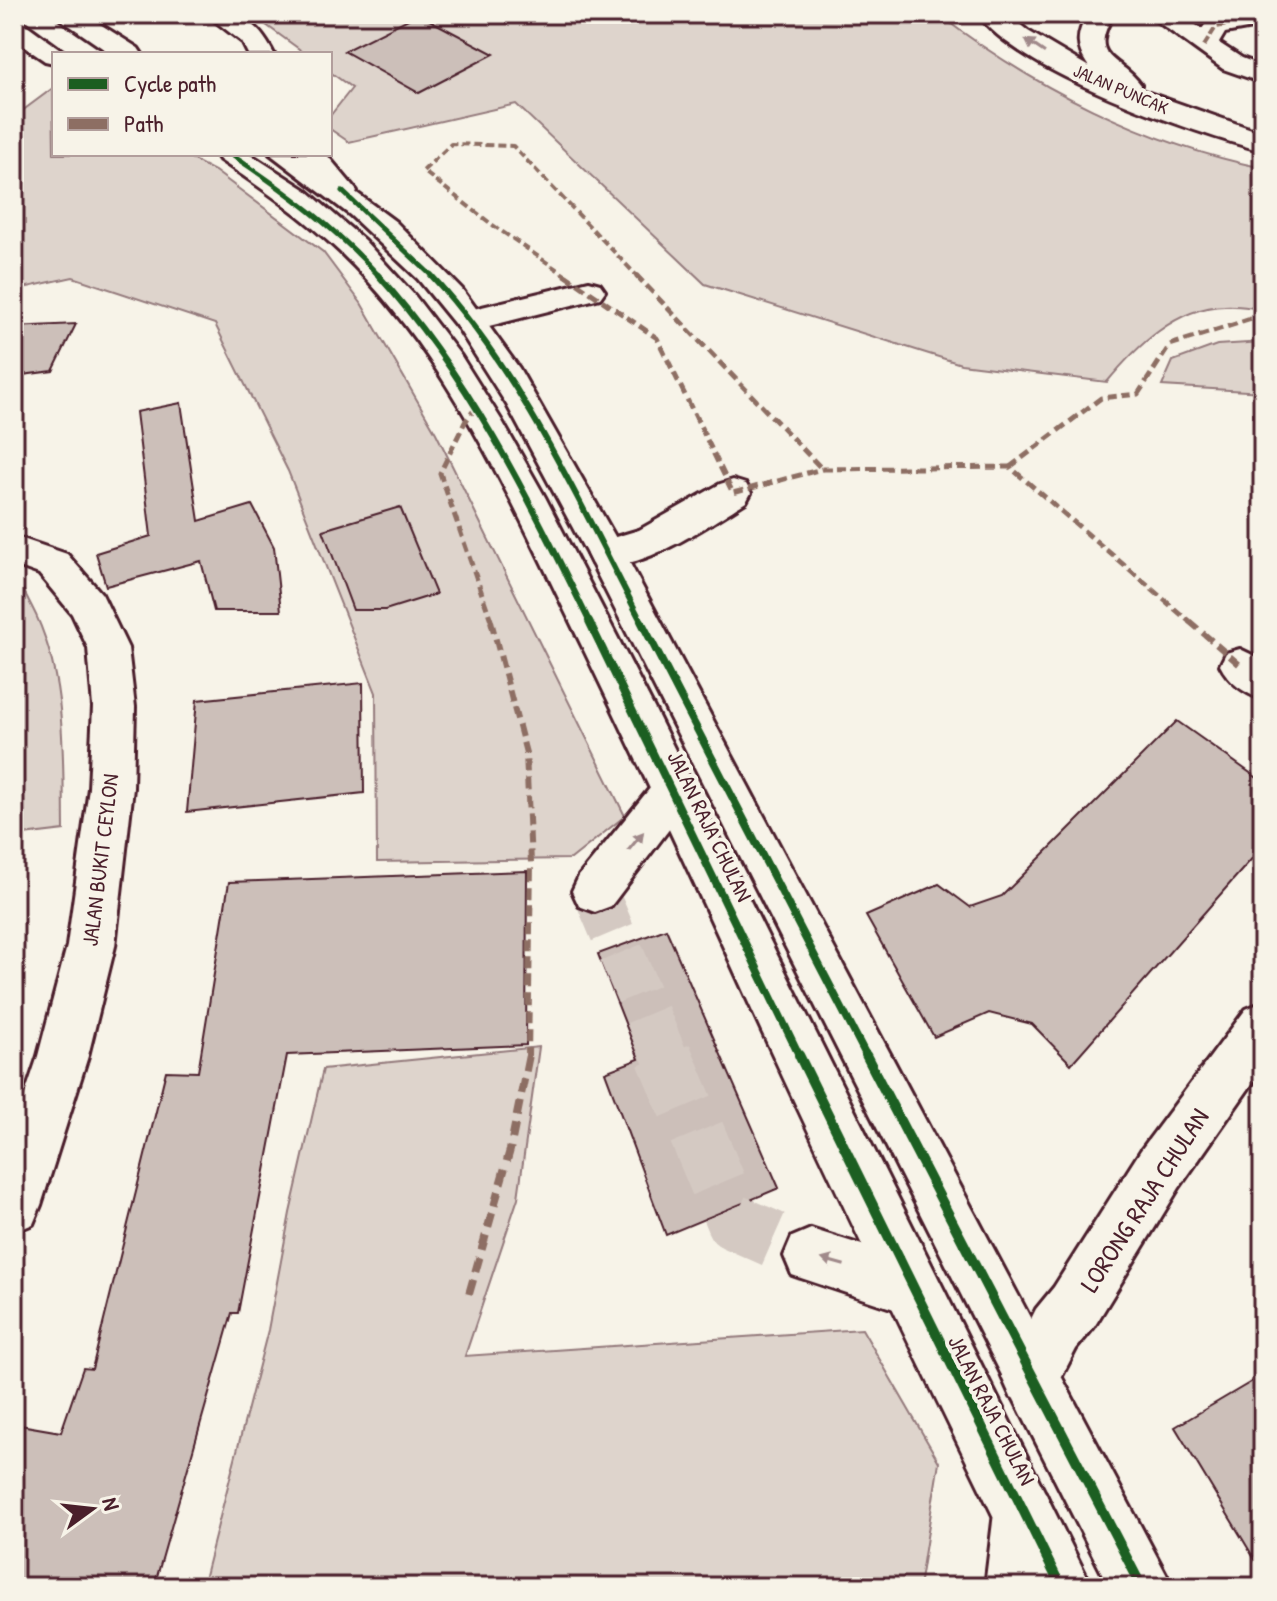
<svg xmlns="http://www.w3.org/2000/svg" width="1277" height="1601" viewBox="0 0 1277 1601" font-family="'Patrick Hand',sans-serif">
  <rect width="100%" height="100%" fill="#f7f3e8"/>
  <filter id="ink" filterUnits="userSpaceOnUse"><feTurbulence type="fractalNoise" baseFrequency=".0125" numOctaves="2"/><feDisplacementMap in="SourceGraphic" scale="16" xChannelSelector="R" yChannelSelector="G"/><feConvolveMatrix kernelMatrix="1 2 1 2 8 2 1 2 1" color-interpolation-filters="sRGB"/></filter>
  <g filter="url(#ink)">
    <!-- green -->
    <g fill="#ded4cc" stroke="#947a7c" stroke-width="2">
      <path d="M251 14H938C1033 87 1145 144 1263 168V309C1251 308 1238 305 1225 306 1176 307 1136 347 1107 382L961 364 705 284 516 104 349 142 330 129V116L352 88 330 72V54H306Z"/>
      <polygon points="53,88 54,154 182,154 215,171 323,252 361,303 436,433 625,816 571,859 377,862 376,693 288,471 215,324 73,277 14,290 14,117"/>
      <polygon points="1263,342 1263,392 1162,386 1173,361 1217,345"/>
      <path d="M14 581C23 586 26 596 31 605 67 673 63 756 64 830L14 836Z"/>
      <polygon points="539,1047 518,1198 465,1356 862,1329 939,1462 919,1587 202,1587 268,1330 290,1213 323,1069"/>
    </g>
    <!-- building -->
    <g fill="#ccbfb9" stroke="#4a1f2b" stroke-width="2">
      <polygon points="418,14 494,54 419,93 344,51"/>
      <polygon points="76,324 53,371 14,376 14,327"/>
      <polygon points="181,403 199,521 252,505 274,547 281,611 214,611 201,561 106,586 96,553 151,536 136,412"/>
      <polygon points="400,507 436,594 385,610 353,610 323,530"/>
      <polygon points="363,683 364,793 187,812 197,700"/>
      <polygon points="1177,721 1263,782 1263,846 1071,1064 1032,1024 989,1013 934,1037 866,916 939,884 970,907 1002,896"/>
      <polygon points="527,871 526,1045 287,1055 238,1313 232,1313 154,1587 14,1587 14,1424 61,1432 83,1368 92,1369 166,1071 198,1072 229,882"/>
      <polygon points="666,929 779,1188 666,1235 605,1072 639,1059 598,954"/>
      <polygon points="1263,1375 1263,1573 1175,1427"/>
    </g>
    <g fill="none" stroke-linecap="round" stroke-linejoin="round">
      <!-- minor-tunnel-far1 -->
      <polyline stroke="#d4c9c2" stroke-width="45" stroke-dasharray="45 22" stroke-linecap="butt" points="595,891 665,1057"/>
      <!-- minor-tunnel -->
      <polyline stroke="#d4c9c2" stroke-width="56" stroke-dasharray="56 28" stroke-linecap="butt" points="664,1055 734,1222 811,1256"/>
      <defs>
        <g id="minor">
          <path d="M206 14C242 14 257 21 274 54H248L242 42Z"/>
          <path d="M978 14H1007L1028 31 1089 67C1075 47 1076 34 1088 14H1114C1086 60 1121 56 1141 85L1138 89 1263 133V151C1194 133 1018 72 978 14Z"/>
          <polygon points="1147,14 1179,14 1202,29 1207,22 1243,14 1263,14 1263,26 1225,33 1219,43 1242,58 1263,66 1263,83 1223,69"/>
          <polygon points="296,154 326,154 357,191 353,197 342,200 331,197"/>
          <polygon points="589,281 600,284 605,291 600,298 469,331 457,327 453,320 457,313"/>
          <path d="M733 480 746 484 751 493 746 502C710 524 635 577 592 564L587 554 592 544 639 530 720 484Z"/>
          <polygon points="14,536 67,554 102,594 128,648 135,707 133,788 115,946 88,1056 41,1205 33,1224 14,1232 14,1127 38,1056 67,946 89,788 93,707 88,648 72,614 39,574 14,565"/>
          <path d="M1240 649 1263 660V700C1244 693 1229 683 1220 665L1226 653Z"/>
          <polygon points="674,771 689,777 696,790 689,803 611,906 595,912 579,906 572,891 579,876 659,777"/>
          <polygon points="1263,1002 1263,1068 1179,1188 1094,1327 1076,1349 1051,1397 1031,1406 1011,1397 1002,1377 1036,1309 1054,1287 1141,1150 1246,1009"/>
          <polygon points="811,1229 929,1266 937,1286 929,1306 909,1314 792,1275 784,1256 792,1237"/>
          <polygon points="1024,1483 1045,1492 1054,1513 1047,1587 985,1587 994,1513 1003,1492"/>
        </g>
        <g id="major">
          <polygon points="53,14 84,14 138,48 142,54 111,54"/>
          <polygon points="14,20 23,22 67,54 54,54 54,63 45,61 14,40"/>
          <path d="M216 154H250L306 190 364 240 415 296 461 356 502 421 545 497 655 710 1092 1587H1028C933 1393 838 1198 748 1001 694 882 639 764 582 646 515 510 451 357 339 251 302 216 262 188 220 160Z"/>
          <polygon points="270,154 304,154 396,222 462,289 519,368 625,554 1173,1587 1109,1587 587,554 507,405 458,328 418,279 350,215"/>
        </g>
      </defs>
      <!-- minor casing -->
      <use href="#minor" stroke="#4a1f2b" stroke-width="6"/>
      <!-- major casing -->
      <use href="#major" stroke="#4a1f2b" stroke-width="6"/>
      <!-- minor -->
      <use href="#minor" fill="#f7f3e8" fill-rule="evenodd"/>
      <!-- major -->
      <use href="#major" fill="#f7f3e8" fill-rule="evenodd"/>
      <!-- quiet-far3 -->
      <g stroke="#8d6e63" stroke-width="4" stroke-dasharray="8 4" stroke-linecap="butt">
        <polyline points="1204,46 1216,27 1263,18"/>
        <polyline points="568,277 494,226 423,171 451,144 513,146 638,277"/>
      </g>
      <!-- quiet-far2 -->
      <g stroke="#8d6e63" stroke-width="5" stroke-dasharray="10 5" stroke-linecap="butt">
        <polyline points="565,275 657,338 733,493 822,469"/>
        <polyline points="636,275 822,469"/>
        <polyline points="477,406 465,422 440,473 492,623"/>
        <polyline points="1010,467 1101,398 1138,394 1170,345 1251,319 1263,322"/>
        <polyline points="822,469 1010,467 1191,623"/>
      </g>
      <!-- quiet-far1 -->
      <g stroke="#8d6e63" stroke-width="6" stroke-dasharray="12 6" stroke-linecap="butt">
        <polyline points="491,621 526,753 531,863 528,1057"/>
        <polyline points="1189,621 1240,665"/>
      </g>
      <!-- quiet -->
      <polyline stroke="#8d6e63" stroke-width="8" stroke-dasharray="15 8" stroke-linecap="butt" points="469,1294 510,1150 529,1055"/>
      <defs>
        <g id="cycleway-far3">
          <path d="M230 154C285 190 335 227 380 277"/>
          <polyline points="342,191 433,277"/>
        </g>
        <g id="cycleway-far2">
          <path d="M378 275C470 377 530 501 590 623"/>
          <path d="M431 275C522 374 580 504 642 623"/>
        </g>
        <g id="cycleway-far1">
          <polyline points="589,621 800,1057"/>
          <polyline points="641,621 867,1057"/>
        </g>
        <g id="cycleway">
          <polyline points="799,1055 1061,1587"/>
          <polyline points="866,1055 1142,1587"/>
        </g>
      </defs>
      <!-- cycleway-far3 casing -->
      <use href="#cycleway-far3" stroke="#f7f3e8" stroke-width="8"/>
      <!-- cycleway-far2 casing -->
      <use href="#cycleway-far2" stroke="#f7f3e8" stroke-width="10"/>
      <!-- cycleway-far1 casing -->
      <use href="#cycleway-far1" stroke="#f7f3e8" stroke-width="13"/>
      <!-- cycleway casing -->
      <use href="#cycleway" stroke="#f7f3e8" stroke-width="15"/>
      <!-- cycleway-far3 -->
      <use href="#cycleway-far3" stroke="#1b5e20" stroke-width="5"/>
      <!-- cycleway-far2 -->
      <use href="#cycleway-far2" stroke="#1b5e20" stroke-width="6"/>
      <!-- cycleway-far1 -->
      <use href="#cycleway-far1" stroke="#1b5e20" stroke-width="8"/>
      <!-- cycleway -->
      <use href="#cycleway" stroke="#1b5e20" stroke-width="10"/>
    </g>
    <!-- one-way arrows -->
    <defs><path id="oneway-solid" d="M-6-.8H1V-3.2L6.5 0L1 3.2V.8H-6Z" transform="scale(2)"/></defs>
    <g fill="#a0898a">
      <use href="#oneway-solid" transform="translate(1035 46) rotate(-146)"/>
      <use href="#oneway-solid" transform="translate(636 841) rotate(-51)"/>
      <use href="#oneway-solid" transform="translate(833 1262) rotate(-164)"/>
    </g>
  </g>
  <g text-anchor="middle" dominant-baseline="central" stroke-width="8" stroke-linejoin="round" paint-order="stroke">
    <!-- far-street labels -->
    <g font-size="18" fill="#4a1f2b" stroke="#f7f3e8">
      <text transform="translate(1121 89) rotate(23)">JALAN PUNCAK</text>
    </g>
    <!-- street labels -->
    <g font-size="22" fill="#4a1f2b" stroke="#f7f3e8">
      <text transform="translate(710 826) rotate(64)">JALAN RAJA CHULAN</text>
      <text transform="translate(100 860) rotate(-83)">JALAN BUKIT CEYLON</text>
      <text transform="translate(992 1410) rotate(63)">JALAN RAJA CHULAN</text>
    </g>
    <!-- near-street labels -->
    <g font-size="26" fill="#4a1f2b" stroke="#f7f3e8">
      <text transform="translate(1144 1200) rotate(-57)">LORONG RAJA CHULAN</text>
    </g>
  </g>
  <!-- margin -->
  <rect width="1277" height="1601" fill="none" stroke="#f7f3e8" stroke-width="48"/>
  <rect x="24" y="24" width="1229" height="1553" fill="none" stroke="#4a1f2b" stroke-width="3" filter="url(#ink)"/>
  <!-- legend -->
  <rect x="52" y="52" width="280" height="104" fill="#f7f3e8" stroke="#b29e9c" stroke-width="2"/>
  <rect x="68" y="78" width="40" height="12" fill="#1b5e20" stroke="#b29e9c" stroke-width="2"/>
  <text x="124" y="92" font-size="24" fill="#4a1f2b">Cycle path</text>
  <rect x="68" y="118" width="40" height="12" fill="#8d6e63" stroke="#b29e9c" stroke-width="2"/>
  <text x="124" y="132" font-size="24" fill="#4a1f2b">Path</text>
  <!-- north arrow -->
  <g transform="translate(92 1509) rotate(75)" stroke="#f7f3e8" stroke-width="6" paint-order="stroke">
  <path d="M0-6L14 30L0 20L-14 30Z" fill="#4a1f2b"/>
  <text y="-12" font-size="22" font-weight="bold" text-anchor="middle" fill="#4a1f2b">N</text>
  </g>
</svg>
